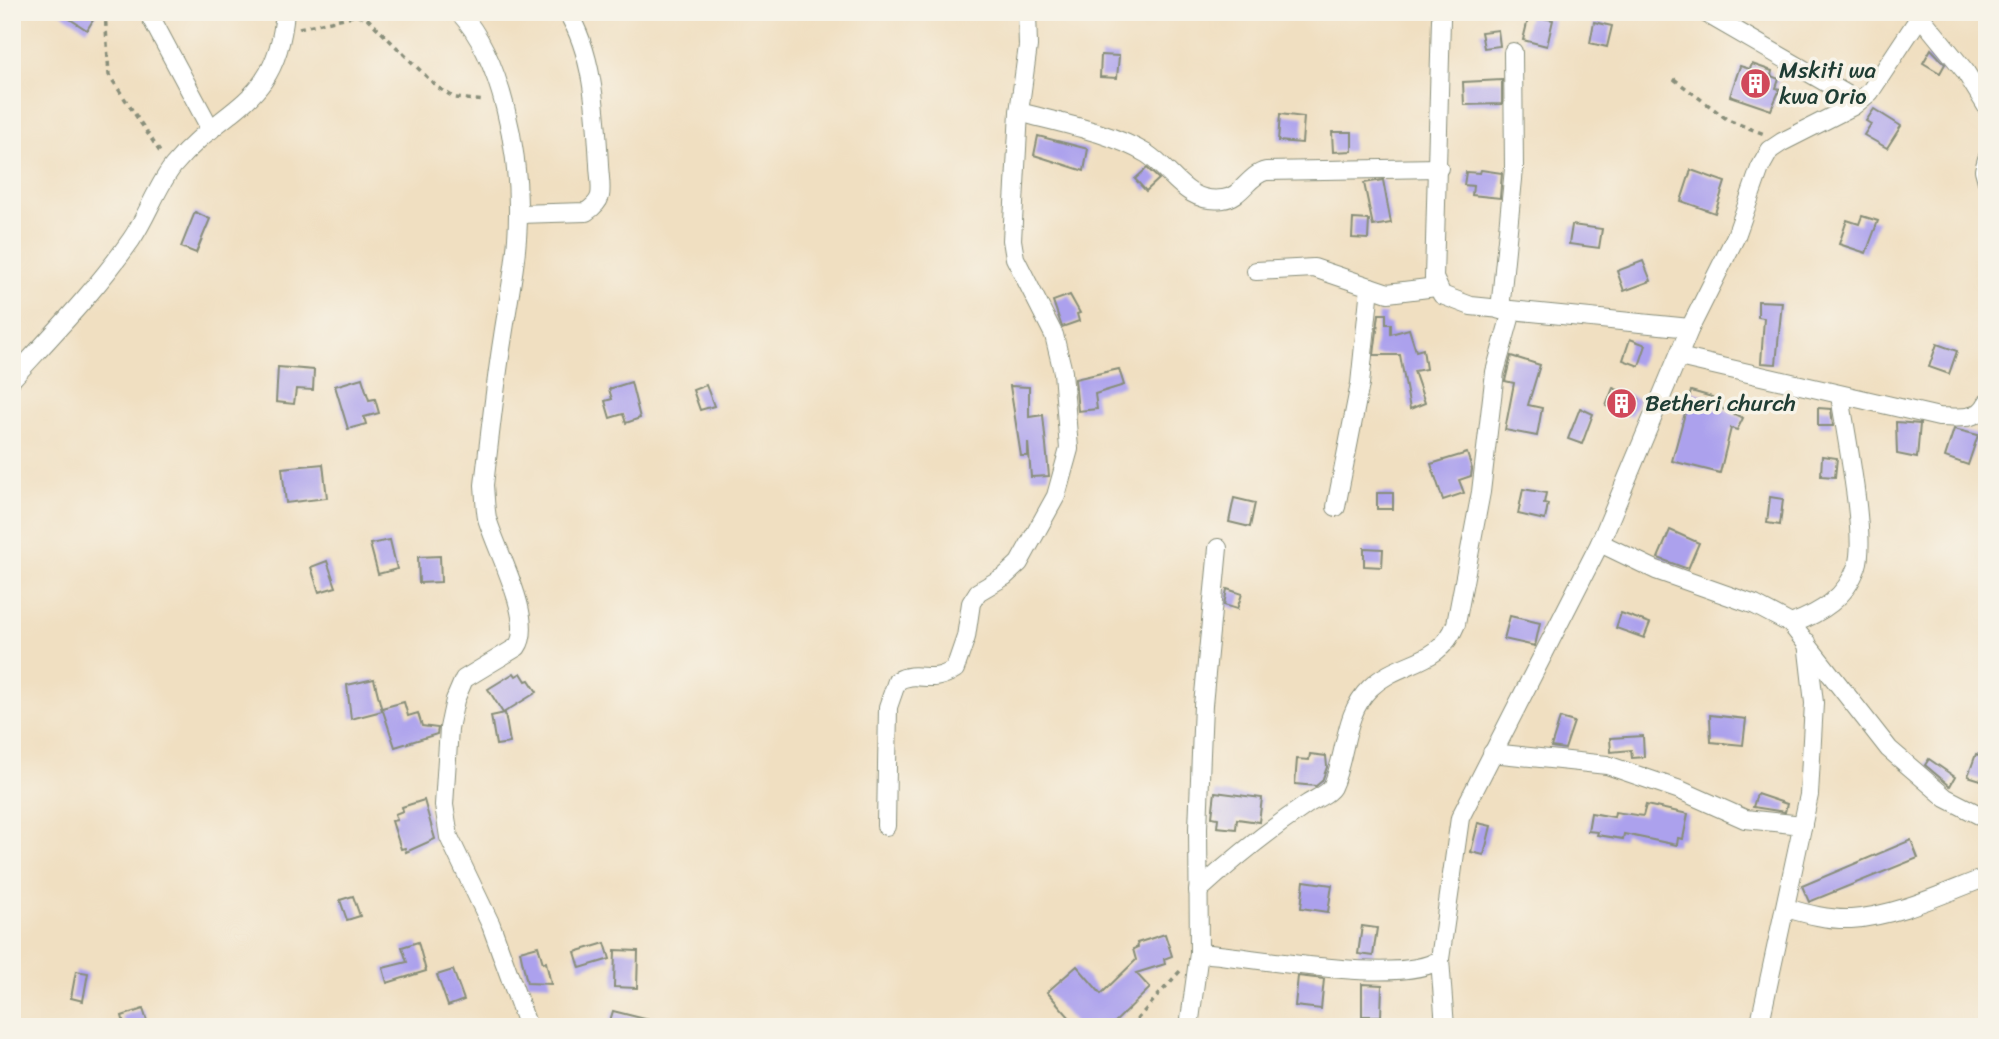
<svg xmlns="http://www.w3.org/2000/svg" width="1999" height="1039" viewBox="0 0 1999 1039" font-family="Sriracha,sans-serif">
  <rect width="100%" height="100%" fill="#f7f3e8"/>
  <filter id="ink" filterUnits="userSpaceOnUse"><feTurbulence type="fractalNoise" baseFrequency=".0143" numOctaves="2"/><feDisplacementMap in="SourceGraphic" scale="14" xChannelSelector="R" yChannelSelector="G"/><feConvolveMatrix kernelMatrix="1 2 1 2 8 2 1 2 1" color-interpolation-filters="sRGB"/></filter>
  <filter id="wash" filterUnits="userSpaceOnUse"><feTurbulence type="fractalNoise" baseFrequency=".00686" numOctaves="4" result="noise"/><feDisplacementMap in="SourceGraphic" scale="28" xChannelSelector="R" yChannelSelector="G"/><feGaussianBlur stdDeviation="1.57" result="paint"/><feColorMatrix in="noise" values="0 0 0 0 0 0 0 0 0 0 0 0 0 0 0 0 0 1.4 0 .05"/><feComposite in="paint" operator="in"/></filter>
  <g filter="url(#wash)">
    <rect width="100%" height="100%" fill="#f0dfc1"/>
    <g id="blocks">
      <!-- building -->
      <g fill="#aca1ed">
        <polygon points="59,12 98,12 87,30"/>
        <polygon points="1529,15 1553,20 1547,46 1523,40"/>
        <polygon points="1594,22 1612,26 1607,47 1590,43"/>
        <polygon points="1498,30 1500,46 1484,48 1481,32"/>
        <polygon points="1931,49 1945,64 1940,73 1923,63"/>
        <polygon points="1101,55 1119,56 1117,78 1100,77"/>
        <polygon points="1752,64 1772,71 1771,76 1779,79 1776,88 1780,89 1771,110 1730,96 1740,66 1750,69"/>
        <polygon points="1502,80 1502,104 1464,105 1463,82"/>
        <polygon points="1874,109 1901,126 1887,148 1864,135 1871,124 1866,121"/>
        <polygon points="1280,114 1304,117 1302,143 1278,141"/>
        <polygon points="1332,132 1352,132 1352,151 1333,152"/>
        <polygon points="1038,136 1088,149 1084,171 1034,155"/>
        <polygon points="1147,168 1159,179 1146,191 1135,179"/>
        <polygon points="1481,170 1502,173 1500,198 1472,195 1473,186 1464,185 1466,172 1480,173"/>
        <polygon points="1691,170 1725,182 1715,213 1681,201"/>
        <polygon points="1383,180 1391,223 1373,226 1364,183"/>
        <polygon points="195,212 210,219 196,253 181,247"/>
        <polygon points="1862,216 1878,221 1866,253 1839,244 1847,220 1859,224"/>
        <polygon points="1353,219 1369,220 1368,239 1352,238"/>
        <polygon points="1572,225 1602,229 1599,248 1569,244"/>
        <polygon points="1643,261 1651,281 1624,291 1617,271"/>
        <polygon points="1070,295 1080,313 1077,314 1079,321 1062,327 1053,301"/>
        <polygon points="1758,301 1782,302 1776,364 1761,363 1764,318 1758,317"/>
        <polygon points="1379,314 1386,314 1386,324 1391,324 1391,334 1409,329 1416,351 1423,349 1426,369 1414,371 1425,403 1410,409 1400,355 1374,355"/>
        <polygon points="1630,339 1646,345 1639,366 1623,360"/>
        <polygon points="1937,344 1957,351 1949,374 1929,367"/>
        <polygon points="1511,356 1540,365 1528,405 1542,408 1537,436 1505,430 1514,383 1505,381"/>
        <polygon points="278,367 314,370 313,390 296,389 294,404 276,402"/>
        <polygon points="1119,369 1124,385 1095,394 1097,409 1078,411 1075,379"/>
        <polygon points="362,378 369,400 375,399 379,413 364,417 366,424 348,429 335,386"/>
        <polygon points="631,382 640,418 626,423 623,414 610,418 605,401 612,399 609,389"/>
        <polygon points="706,385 714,406 700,410 693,390"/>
        <polygon points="1010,386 1029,387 1029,417 1043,415 1049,476 1031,477 1028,442 1028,456 1021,456"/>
        <polygon points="1613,388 1639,399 1631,417 1606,406"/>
        <polygon points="1691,391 1712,397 1710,403 1743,418 1737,430 1731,428 1720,473 1672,461"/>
        <polygon points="1580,408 1593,414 1582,444 1568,439"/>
        <polygon points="1818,408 1831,409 1833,426 1818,426"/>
        <polygon points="1896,422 1920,424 1917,458 1897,454"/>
        <polygon points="1954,429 1978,435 1968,465 1945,457"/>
        <polygon points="1467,453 1472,469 1471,476 1459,480 1464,493 1443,500 1431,464"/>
        <polygon points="1822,456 1837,458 1835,477 1821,476"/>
        <polygon points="323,464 327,498 286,503 282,468"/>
        <polygon points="1523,489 1546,493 1544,503 1548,504 1545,520 1518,514"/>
        <rect x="1377" y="493" width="16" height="16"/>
        <polygon points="1770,497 1783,499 1780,525 1767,523"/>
        <polygon points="1234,498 1255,503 1250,527 1229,522"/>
        <polygon points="1670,530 1699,543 1688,569 1658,558"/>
        <polygon points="390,540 397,569 378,574 370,544"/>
        <polygon points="1364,548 1383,549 1382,567 1364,566"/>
        <polygon points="440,556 441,582 419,583 418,557"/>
        <polygon points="327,561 336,587 319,592 311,567"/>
        <polygon points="1227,589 1242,594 1237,609 1224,605"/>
        <polygon points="1621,613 1650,623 1644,638 1616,628"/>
        <polygon points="1510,616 1540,623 1535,646 1504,639"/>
        <polygon points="514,673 516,676 521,673 526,681 529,680 537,692 503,713 488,689"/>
        <polygon points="374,679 382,711 351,719 347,685"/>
        <polygon points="404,702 408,716 418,713 422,726 438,728 437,734 395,747 382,708"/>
        <polygon points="505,713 510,743 496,745 491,716"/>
        <polygon points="1710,715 1746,719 1743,745 1711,742"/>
        <polygon points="1560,718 1574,722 1565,749 1551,747"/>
        <polygon points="1643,736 1644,757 1632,758 1631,750 1611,752 1610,738"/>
        <polygon points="1310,754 1326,756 1327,767 1322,781 1316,786 1295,784 1297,759 1309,760"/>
        <polygon points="1976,754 1987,758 1987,782 1968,776"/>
        <polygon points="1929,759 1955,777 1950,786 1925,765"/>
        <polygon points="1215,792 1262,798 1259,822 1237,819 1236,829 1217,827 1218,818 1212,817"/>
        <polygon points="1757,794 1787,804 1785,812 1753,807"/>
        <polygon points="424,800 435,839 406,852 405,848 401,849 392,821 397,820 395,814 403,811 402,807"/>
        <polygon points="1646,805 1688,814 1683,839 1678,838 1677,845 1624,834 1623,839 1597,835 1598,832 1588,831 1591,813 1614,817 1615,812 1643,816"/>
        <polygon points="1478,823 1491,826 1484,855 1471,852"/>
        <polygon points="1911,840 1918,858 1809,902 1802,886"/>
        <polygon points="1304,881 1332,885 1328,912 1301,908"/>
        <polygon points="353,896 360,916 347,920 340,900"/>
        <polygon points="1362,926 1377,928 1373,956 1358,954"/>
        <polygon points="1165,934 1172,956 1164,959 1165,964 1136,973 1150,988 1110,1027 1078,1027 1047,992 1077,966 1101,994 1136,960 1133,949 1138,947 1137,943"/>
        <polygon points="418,942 426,971 387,983 383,968 407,962 402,947"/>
        <polygon points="605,943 610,959 580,968 575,952"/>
        <polygon points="538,946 543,963 546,962 551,984 527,983 520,951"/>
        <polygon points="615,950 638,951 637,988 614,987"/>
        <polygon points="453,970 464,1000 448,1006 437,975"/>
        <polygon points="76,971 88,973 83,1001 71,998"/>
        <polygon points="1298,976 1324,979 1321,1009 1295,1006"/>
        <polygon points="1362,984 1382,985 1381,1016 1362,1016"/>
        <polygon points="143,1009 149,1027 125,1027 122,1016"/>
        <polygon points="613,1011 657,1022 656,1027 609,1024"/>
      </g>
    </g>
  </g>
  <g filter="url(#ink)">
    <use href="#blocks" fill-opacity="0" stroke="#888e7a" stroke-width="2"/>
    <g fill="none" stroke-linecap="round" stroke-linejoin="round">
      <defs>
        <g id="minor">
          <polyline points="148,12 211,130"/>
          <path d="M459 12C502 58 519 152 518 214 518 255 509 296 503 336 495 386 490 435 484 485 485 496 485 507 487 518 495 548 536 621 517 647L464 679 455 700 449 728 444 805 449 837 491 925 528 1027"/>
          <polyline points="1704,12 1858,101"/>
          <polyline points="1920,16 1965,71 1987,107"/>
          <polyline points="1441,19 1434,278 1442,295 1471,306 1690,328"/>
          <path d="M1019 112C1060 123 1110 132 1147 154 1173 171 1186 204 1223 199 1242 197 1248 175 1266 171L1439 168"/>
          <polyline points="1987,159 1984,170 1987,181"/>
          <path d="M518 214 586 212C592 208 598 203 600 196 602 187 599 173 599 164 596 115 594 54 567 12"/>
          <polyline points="1256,271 1314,268 1388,293 1436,287"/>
          <polyline points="1500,310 1514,169 1513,52"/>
          <path d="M1679 357 1939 417C1956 417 1978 422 1987 403"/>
          <path d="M12 379C53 334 96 290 131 240 147 217 156 188 173 166 224 104 277 107 285 12"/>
          <polyline points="1336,507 1360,384 1370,287"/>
          <polyline points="1600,543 1656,570 1755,605 1791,624 1889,749 1946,798 1987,819"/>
          <path d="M1791 624C1821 613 1846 598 1857 566 1867 537 1845 431 1840 395"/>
          <polyline points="1492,753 1607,765 1680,790 1745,819 1803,825"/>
          <path d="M886 826 888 707 897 681C919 669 929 686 955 669L966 637 971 603 978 592 1005 576 1019 563 1056 496 1069 449 1063 372 1054 335 1015 258 1012 240 1019 112 1028 46 1027 12"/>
          <path d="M1198 891C1232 860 1268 831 1306 805 1313 800 1328 794 1332 787 1347 755 1343 714 1370 688 1400 659 1439 667 1456 624L1481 492 1495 372 1512 311"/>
          <path d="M1786 908C1807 914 1829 920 1851 919 1897 916 1944 893 1987 877"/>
          <path d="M1199 953C1249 956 1404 987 1440 959L1460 818 1600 543 1690 328 1736 236 1760 168 1770 150 1782 142 1853 106 1870 92 1923 12"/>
          <polyline points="1440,959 1445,1027"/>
          <polyline points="1189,1027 1199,953 1198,828 1203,705 1218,548"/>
          <polyline points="1759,1027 1809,795 1814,703 1807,642"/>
        </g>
      </defs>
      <!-- minor casing -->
      <use href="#minor" stroke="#888e7a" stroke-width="20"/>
      <!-- path -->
      <g stroke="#888e7a" stroke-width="3.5" stroke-dasharray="5 5" stroke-linecap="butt">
        <polyline points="105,12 109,75 162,155"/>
        <polyline points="299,28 353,16 366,17 437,87 455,98 485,101"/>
        <polyline points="1674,79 1728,120 1764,134"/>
        <polyline points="1130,1027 1180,971"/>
      </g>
      <!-- minor -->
      <use href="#minor" stroke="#fff" stroke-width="18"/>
    </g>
  </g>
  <!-- icons -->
  <defs>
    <symbol id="building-disc" viewBox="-11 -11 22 22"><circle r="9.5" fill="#d1495b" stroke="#f7f3e8"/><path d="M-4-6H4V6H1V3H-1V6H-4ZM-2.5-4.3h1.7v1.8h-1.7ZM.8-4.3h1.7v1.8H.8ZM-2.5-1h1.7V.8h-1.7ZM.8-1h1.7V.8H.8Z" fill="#fff"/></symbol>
  </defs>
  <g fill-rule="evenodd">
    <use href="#building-disc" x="1738" y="66" width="35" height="35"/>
    <use href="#building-disc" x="1604" y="386" width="35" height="35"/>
  </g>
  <g text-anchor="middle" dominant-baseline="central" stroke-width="7" stroke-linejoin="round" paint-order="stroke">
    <!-- poi labels -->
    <g font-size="23" fill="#1f3d34" stroke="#f7f3e8" text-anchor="start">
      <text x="1779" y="70">Mskiti wa<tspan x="1779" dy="26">kwa Orio</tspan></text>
      <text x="1645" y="403">Betheri church</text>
    </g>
  </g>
  <!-- margin -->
  <rect width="1999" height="1039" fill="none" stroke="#f7f3e8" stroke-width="42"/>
</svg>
